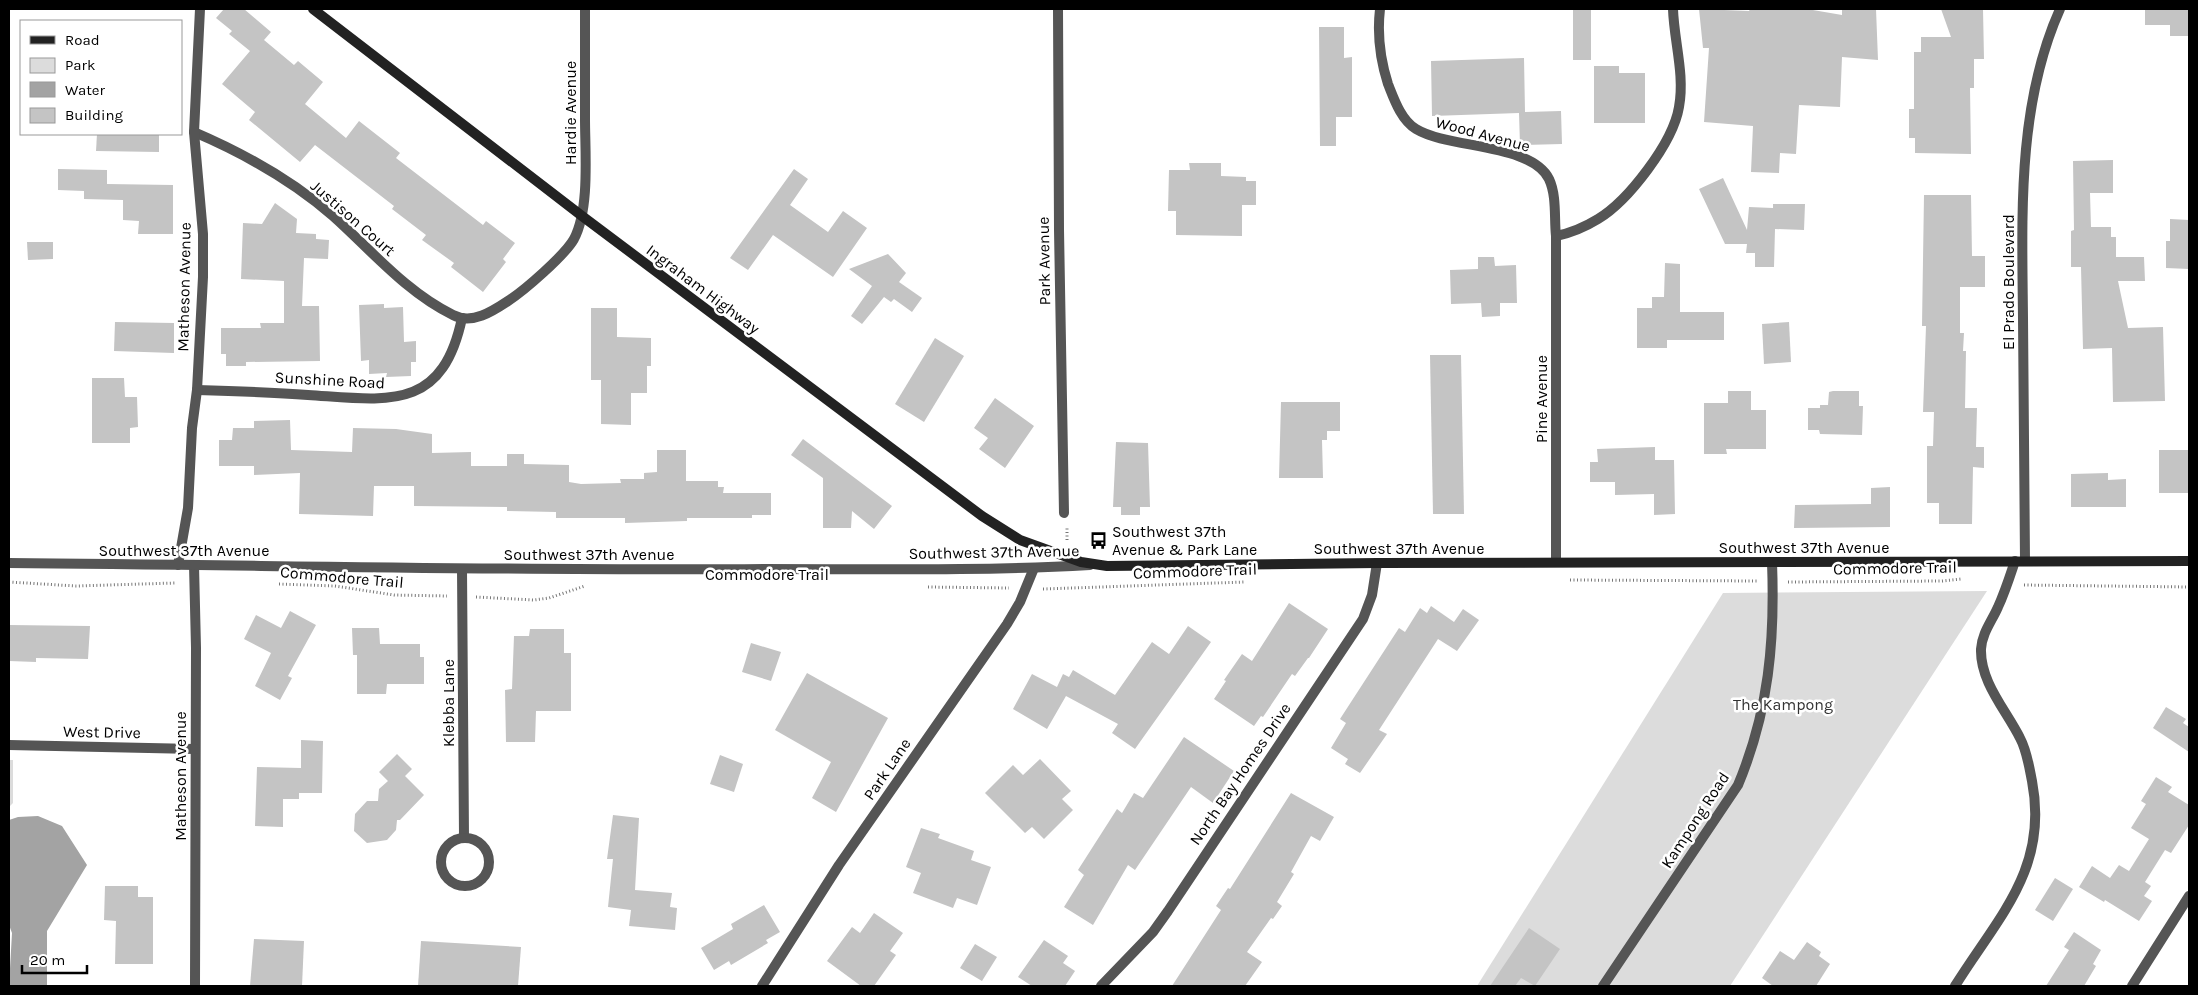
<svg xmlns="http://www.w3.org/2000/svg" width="2198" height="995" viewBox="0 0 2198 995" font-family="Karla,sans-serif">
  <rect width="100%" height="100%" fill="#fff"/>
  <!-- green -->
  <g fill="#dcdcdc">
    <polygon points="1987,591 1730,986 1477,986 1723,593"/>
    <polygon points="9,760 13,760 13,803 9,807"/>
  </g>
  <!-- water -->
  <polygon fill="#a3a3a3" points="38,816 62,826 87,865 47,931 47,986 9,986 12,933 9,925 9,820 18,817"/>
  <!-- building -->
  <g fill="#c4c4c4">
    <polygon points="224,9 244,9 271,32 264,40 294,65 298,61 323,82 305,104 346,138 359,121 400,153 396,158 483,225 486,221 515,243 503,259 506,262 483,292 451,267 454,263 422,240 426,235 392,209 394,206 315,145 300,162 249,120 255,112 222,84 250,51 229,34 232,31 216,18"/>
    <rect x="1573" y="9" width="18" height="51"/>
    <polygon points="1699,9 1749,11 1750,9 1807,9 1842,15 1842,9 1876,9 1878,60 1842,57 1840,107 1799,105 1796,154 1780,153 1779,173 1751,172 1753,126 1704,122 1709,48 1703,48"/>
    <polygon points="1941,9 1983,9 1984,59 1974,59 1974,88 1970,88 1971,154 1915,153 1915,138 1909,138 1909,109 1914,109 1914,52 1921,52 1921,37 1951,37"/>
    <polygon points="2145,9 2189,9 2189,36 2170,36 2170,25 2145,25"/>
    <polygon points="1319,27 1344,27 1344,58 1352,57 1352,117 1336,117 1336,146 1320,146"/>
    <polygon points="1524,58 1525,112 1561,111 1562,144 1520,145 1519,113 1432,116 1431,61"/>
    <polygon points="1594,66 1619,66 1619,73 1645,73 1645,123 1594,123"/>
    <polygon points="97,134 159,134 159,152 96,151"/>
    <polygon points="2113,160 2113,193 2090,193 2091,227 2111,227 2111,237 2116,237 2116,257 2144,257 2145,281 2118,281 2128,328 2163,327 2165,401 2113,402 2112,348 2083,349 2081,267 2071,267 2071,231 2074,230 2073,161"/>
    <polygon points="1189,163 1221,163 1221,176 1246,177 1246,181 1256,181 1256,205 1242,205 1242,236 1176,235 1176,211 1168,211 1169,170 1190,170"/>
    <polygon points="58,169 107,170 107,184 173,185 173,234 138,234 139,221 123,220 123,200 84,199 84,191 58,190"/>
    <polygon points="794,169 808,179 790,205 828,232 843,211 867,228 833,277 773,235 748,270 730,258"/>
    <polygon points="1723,178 1747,230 1749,207 1773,208 1773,204 1805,204 1804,230 1775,229 1774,267 1755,267 1755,253 1746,253 1747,244 1725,244 1699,189"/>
    <polygon points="1924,195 1971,195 1972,256 1985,256 1985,287 1960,287 1960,333 1964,333 1963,351 1966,351 1965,408 1977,408 1976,447 1984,447 1984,468 1973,467 1972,524 1939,524 1939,503 1927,503 1927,446 1933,446 1934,412 1923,412 1926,326 1922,326"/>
    <polygon points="275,203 297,219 296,233 316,234 316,239 329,240 328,259 304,258 302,306 319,306 320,361 246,362 246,366 226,366 226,354 221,354 221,328 261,328 260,323 284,323 284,281 241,279 243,223 262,224"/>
    <polygon points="2170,219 2189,220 2189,269 2166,268 2166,241 2170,241"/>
    <polygon points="27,242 53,242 53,259 28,260"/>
    <polygon points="888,254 906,273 899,282 922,298 912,312 894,299 891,302 884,297 862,324 851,316 872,286 849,269"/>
    <polygon points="1478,257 1494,257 1495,266 1516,265 1517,303 1500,303 1500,316 1482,317 1481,303 1451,304 1450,270 1478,269"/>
    <polygon points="1665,263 1680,264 1680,312 1724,312 1724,340 1667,340 1667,348 1637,348 1637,308 1652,308 1652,297 1664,297"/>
    <polygon points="384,304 384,308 403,307 404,342 416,341 416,362 411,362 411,376 386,377 387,373 369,374 369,360 361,361 359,305"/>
    <polygon points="591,308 617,308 617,337 651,338 651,366 647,366 647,393 631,393 631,425 601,424 601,380 591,380"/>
    <polygon points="115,322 174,323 174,353 114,351"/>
    <polygon points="1789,322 1791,362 1764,364 1762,324"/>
    <polygon points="935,338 964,356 924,422 895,404"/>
    <polygon points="1430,355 1461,355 1464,514 1433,514"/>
    <polygon points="92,378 124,378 125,397 137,397 138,427 130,428 130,443 92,443"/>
    <polygon points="1728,391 1751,391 1751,410 1766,410 1766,449 1726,449 1727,454 1704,454 1704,403 1728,403"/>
    <polygon points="1833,391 1859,391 1859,406 1863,406 1862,435 1820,434 1819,430 1808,430 1808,408 1820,408 1820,405 1828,405 1829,392"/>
    <polygon points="995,398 1034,426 1005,468 979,449 988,438 974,428"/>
    <polygon points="1281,402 1340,402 1340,431 1327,431 1327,440 1322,440 1323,478 1279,478"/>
    <polygon points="290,420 291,450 352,452 353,428 396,429 432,434 432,453 471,452 471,466 507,466 507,454 524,454 524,464 569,465 569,482 581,484 621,483 620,479 644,479 644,473 657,472 657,450 686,450 686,481 718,481 718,487 724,487 723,493 771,493 771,515 752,515 752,518 687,518 687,521 625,523 625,518 556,518 556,512 507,511 507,507 414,506 414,486 374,486 373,516 299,514 300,473 254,475 254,466 219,466 219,440 232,440 233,428 254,428 254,421"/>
    <polygon points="803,439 892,506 874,529 852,511 851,528 823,528 823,478 791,455"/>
    <polygon points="1116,442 1148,443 1150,507 1140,507 1140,515 1121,515 1121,507 1113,507"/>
    <polygon points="1655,447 1655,460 1674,460 1675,514 1654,515 1654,494 1615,495 1615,482 1590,482 1590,462 1598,462 1597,449"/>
    <rect x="2159" y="450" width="30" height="43"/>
    <polygon points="2108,473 2108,480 2126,479 2126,507 2071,507 2071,474"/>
    <polygon points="1890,487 1890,527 1794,528 1795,505 1871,504 1871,488"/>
    <polygon points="1289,603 1328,629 1309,658 1308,658 1295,676 1292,674 1263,717 1261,716 1254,726 1214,699 1226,681 1224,680 1242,654 1252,661"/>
    <polygon points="1431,606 1454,622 1463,609 1479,620 1457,651 1438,639 1379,730 1387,734 1360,773 1345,764 1348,759 1331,748 1346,723 1340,719 1399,628 1405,632 1420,608 1427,613"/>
    <polygon points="290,611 316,625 288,676 292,678 280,700 255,686 271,653 244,639 256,615 281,628"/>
    <polygon points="9,625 90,626 88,659 36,658 36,662 9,661"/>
    <polygon points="1188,626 1211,642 1135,749 1112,733 1118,724 1066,696 1047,729 1013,709 1032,674 1057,687 1063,674 1069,677 1073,670 1115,695 1152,642 1169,654"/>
    <polygon points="352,628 379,628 380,644 420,644 420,657 424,657 424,684 387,684 386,694 357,694 357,655 353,655"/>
    <polygon points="530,629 564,629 564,653 571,653 571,711 536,711 535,742 506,742 505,690 512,689 514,636 529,636"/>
    <polygon points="751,643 781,652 771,681 742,672"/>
    <polygon points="807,673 888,718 836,812 812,798 831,762 775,730"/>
    <polygon points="2166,707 2186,719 2183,723 2189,727 2189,752 2153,728"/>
    <polygon points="1184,737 1234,771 1213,803 1191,787 1135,870 1128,865 1093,925 1064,907 1084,875 1078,870 1117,809 1122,813 1134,793 1143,798"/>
    <polygon points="301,740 323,741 322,793 299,793 299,799 283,799 283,827 255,826 257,767 301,768"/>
    <polygon points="397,754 412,769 405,776 424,795 400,820 397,820 396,830 387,840 367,843 354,831 355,814 367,801 378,801 379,789 388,781 379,772"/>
    <polygon points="720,755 743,764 734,792 710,784"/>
    <polygon points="1040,759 1071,791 1062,799 1073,810 1044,839 1032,827 1025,833 985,793 1013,765 1023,775"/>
    <polygon points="2156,777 2172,787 2168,792 2189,805 2189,825 2171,853 2165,850 2145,882 2151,886 2144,896 2152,901 2139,921 2105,900 2104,902 2079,887 2092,866 2110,878 2119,865 2129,871 2149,839 2131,828 2146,804 2141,801"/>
    <polygon points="1291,793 1334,817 1320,841 1311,836 1291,872 1294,874 1277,902 1282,906 1273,919 1271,918 1247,952 1262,962 1245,986 1172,986 1221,910 1216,906 1228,888 1230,889"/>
    <polygon points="613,815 639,818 635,890 672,893 670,907 677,908 675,930 629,926 631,910 608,907 613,859 607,859"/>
    <polygon points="921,828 940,834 938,838 974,851 971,860 991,867 977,905 957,898 953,908 913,893 921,873 906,867"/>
    <polygon points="2055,878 2073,889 2053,921 2035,910"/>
    <polygon points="105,886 138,886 138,897 153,897 153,964 115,964 116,921 104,920"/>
    <polygon points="764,905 780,932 766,940 768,943 731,965 729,961 714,970 701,948 733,929 731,924"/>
    <polygon points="874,913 903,933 890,951 896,955 874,986 861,986 827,961 852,927 860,933"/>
    <polygon points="1529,928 1560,949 1535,986 1521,978 1515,986 1490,986"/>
    <polygon points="2074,932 2101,950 2093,964 2096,966 2084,986 2046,986 2069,950 2064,947"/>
    <polygon points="254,939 304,941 302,986 250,986"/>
    <polygon points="1044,940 1068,956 1063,963 1075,971 1065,986 1032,986 1018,977"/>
    <polygon points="421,941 521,947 518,986 418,986"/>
    <polygon points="1807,942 1821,952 1819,956 1830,964 1816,986 1773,986 1762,978 1780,951 1794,960"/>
    <polygon points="975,944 997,957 982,981 960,968"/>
  </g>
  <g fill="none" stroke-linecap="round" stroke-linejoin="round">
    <!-- path -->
    <g stroke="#777" stroke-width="3" stroke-dasharray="1 2.5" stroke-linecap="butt">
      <polyline points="1067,540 1067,528"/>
      <polyline points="1570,580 1757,581"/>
      <polyline points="9,582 76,586 175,583"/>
      <polyline points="1788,582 1942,581 1961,579"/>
      <polyline points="279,584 335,586 394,595 447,596"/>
      <polyline points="2024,585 2189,587"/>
      <polyline points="928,587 1009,588"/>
      <polyline points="1043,589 1244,582"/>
      <polyline points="476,597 534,600 549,598 585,586"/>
    </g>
    <!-- minor -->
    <g stroke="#555" stroke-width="10">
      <polyline points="1058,9 1059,230 1064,513"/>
      <path d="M1380 9C1377 35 1380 59 1388 84 1394 99 1401 120 1416 129 1449 149 1531 143 1549 179 1557 196 1554 219 1556 236V562"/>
      <path d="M194 132C243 153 293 181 333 216 371 250 406 292 453 315 472 325 493 311 508 301 525 290 565 255 574 239 590 209 585 152 585 119 585 82 585 45 585 9"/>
      <path d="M1556 236C1571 233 1585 227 1598 219 1628 201 1673 143 1679 107 1685 75 1674 41 1673 9"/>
      <path d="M197 390C234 391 271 392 308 395 386 400 442 413 462 318"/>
      <path d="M2025 561C2025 480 2024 399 2023 318 2022 215 2017 105 2060 9"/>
      <polyline points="178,565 188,508 192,428 197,390 203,277 203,234 194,132 200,9"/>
      <polyline points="194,565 196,648 195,986"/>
      <polyline points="462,569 464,837"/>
      <polyline points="9,745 195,749"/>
      <circle cx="465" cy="862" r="24"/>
      <polyline points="762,986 839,865 1007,624 1020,602 1034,568"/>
      <polyline points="1101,986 1153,932 1168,911 1363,619 1372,595 1377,563"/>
      <path d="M1603 986 1738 785C1769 711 1775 641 1772 562"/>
      <path d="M1955 986C1998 917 2049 869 2032 781 2029 766 2027 751 2020 738 2006 710 1980 682 1981 649 1982 633 1992 621 1998 607 2005 592 2010 576 2015 561"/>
      <polyline points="2132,986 2189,896"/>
    </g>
    <!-- tertiary -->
    <path stroke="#555" stroke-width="10" d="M9 563C261 565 512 571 764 569 873 569 982 571 1090 565"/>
    <!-- secondary -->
    <polyline stroke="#222" stroke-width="10" points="313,9 582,216 982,516 1020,540 1081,562 1107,566 1377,563 2189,561"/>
  </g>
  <!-- icons -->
  <defs>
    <symbol id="bus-bare" viewBox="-9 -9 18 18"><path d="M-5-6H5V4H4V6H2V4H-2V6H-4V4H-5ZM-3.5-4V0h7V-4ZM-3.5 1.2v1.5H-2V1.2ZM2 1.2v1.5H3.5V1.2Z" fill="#000" stroke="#fff" stroke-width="2.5" paint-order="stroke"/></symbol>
  </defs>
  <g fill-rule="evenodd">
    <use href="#bus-bare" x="1086" y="528" width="25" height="25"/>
  </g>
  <g text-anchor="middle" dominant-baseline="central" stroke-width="5" stroke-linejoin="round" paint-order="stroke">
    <!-- street labels -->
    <g font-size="16" fill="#000" stroke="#fff">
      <text transform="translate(570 113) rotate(-90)">Hardie Avenue</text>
      <text transform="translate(1483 134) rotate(15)">Wood Avenue</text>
      <text transform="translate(353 218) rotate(41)">Justison Court</text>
      <text transform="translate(1044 261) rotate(-91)">Park Avenue</text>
      <text transform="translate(2008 282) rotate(-90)">El Prado Boulevard</text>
      <text transform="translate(184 287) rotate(-89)">Matheson Avenue</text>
      <text transform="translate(703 289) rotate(37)">Ingraham Highway</text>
      <text transform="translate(330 380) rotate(3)">Sunshine Road</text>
      <text transform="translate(1541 399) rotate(-90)">Pine Avenue</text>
      <text x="1804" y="547">Southwest 37th Avenue</text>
      <text x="1399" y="548">Southwest 37th Avenue</text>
      <text x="184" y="550">Southwest 37th Avenue</text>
      <text transform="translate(994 552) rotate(-1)">Southwest 37th Avenue</text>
      <text x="589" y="554">Southwest 37th Avenue</text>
      <text transform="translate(1895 568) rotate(-1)">Commodore Trail</text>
      <text transform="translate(1195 571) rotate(-2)">Commodore Trail</text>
      <text x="767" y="574">Commodore Trail</text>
      <text transform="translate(342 577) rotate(5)">Commodore Trail</text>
      <text transform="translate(448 703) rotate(-90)">Klebba Lane</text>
      <text transform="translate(102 732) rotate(1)">West Drive</text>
      <text transform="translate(887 769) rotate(-56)">Park Lane</text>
      <text transform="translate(1240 774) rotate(-56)">North Bay Homes Drive</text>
      <text transform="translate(180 776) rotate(-90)">Matheson Avenue</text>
      <text transform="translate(1695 820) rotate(-57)">Kampong Road</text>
    </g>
    <!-- poi labels -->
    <g font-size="16" fill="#000" stroke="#fff" text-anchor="start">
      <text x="1112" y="531">Southwest 37th<tspan x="1112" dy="18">Avenue &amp; Park Lane</tspan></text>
    </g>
    <!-- park labels -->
    <g font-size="16" fill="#333" stroke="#fff">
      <text x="1783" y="704">The Kampong</text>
    </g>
  </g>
  <!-- border -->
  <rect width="2198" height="995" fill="none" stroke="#000000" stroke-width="20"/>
  <!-- legend -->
  <rect x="20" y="20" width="162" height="115" fill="#ffffff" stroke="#999999"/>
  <rect x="30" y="36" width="25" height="8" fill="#222222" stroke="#999999"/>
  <text x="65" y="45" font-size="15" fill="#000000">Road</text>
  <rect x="30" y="58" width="25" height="15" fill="#dcdcdc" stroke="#999999"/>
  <text x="65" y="70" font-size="15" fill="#000000">Park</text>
  <rect x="30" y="82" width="25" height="15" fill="#a3a3a3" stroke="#999999"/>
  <text x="65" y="95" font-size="15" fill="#000000">Water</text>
  <rect x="30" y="108" width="25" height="15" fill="#c4c4c4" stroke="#999999"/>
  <text x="65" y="120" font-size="15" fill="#000000">Building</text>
  <!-- scale -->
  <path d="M22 965v8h65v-8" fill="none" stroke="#000000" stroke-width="2.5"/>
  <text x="30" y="965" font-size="15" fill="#000000" stroke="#ffffff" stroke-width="4" paint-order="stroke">20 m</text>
</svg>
